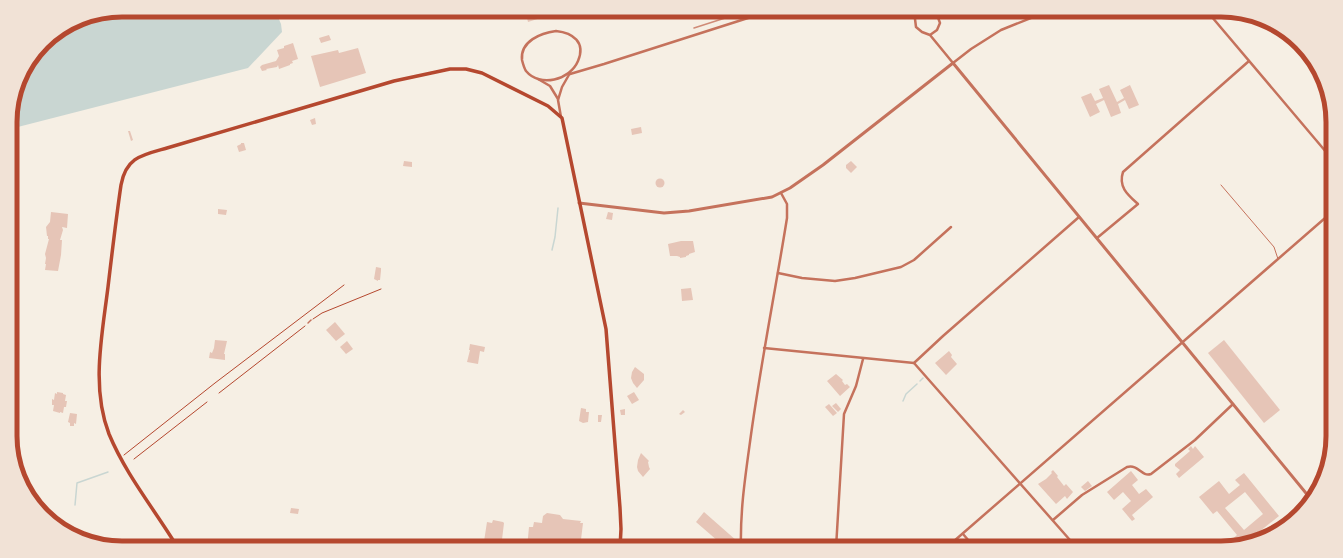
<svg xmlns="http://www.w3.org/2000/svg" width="1343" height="558" viewBox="0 0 1343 558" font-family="Mulish,sans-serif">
  <rect width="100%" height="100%" fill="#f6efe4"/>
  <!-- water -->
  <g fill="#c9d6d2">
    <polygon points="122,10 275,10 281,24 282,32 248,68 10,129 10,114 21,73 48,38 79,18"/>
    <polygon points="354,10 483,10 403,19"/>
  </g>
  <!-- pier -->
  <polygon fill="#f6efe4" points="411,10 418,10 419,20 413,20"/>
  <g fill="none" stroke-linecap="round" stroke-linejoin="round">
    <!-- stream -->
    <g stroke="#c9d6d2" stroke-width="1.5">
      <polyline points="552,250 555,237 558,208"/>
      <polyline points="920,381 923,378"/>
      <polyline points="903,401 906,394 917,384"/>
      <polyline points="75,505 77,483 108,472"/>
    </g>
  </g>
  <!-- building -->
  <g fill="#e6c5b7" fill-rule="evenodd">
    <polygon points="514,10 522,10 511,14 510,11"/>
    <polygon points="525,10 552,10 553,14 528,22"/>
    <polygon points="329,35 331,40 321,43 319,38"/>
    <polygon points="293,43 298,59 292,61 293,63 290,64 290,65 279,69 278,65 277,67 266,69 267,70 262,71 260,67 262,65 276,61 279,56 277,50 284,48 284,46"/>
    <polygon points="358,48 366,73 320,87 311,56 338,50 339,53"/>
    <polygon points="1109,85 1117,102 1124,98 1120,90 1130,85 1139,105 1129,109 1125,100 1118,104 1121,113 1111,117 1104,100 1096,104 1100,112 1090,117 1081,97 1091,93 1095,101 1103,98 1099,89"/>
    <polygon points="315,118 316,124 312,125 310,120"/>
    <polygon points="641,127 642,133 632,135 631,129"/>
    <polygon points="128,131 130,131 133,140 131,141"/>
    <polygon points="241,143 244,143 246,150 239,152 237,146 241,144"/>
    <polygon points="404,161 412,162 412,167 403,166"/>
    <polygon points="851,161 857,167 851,173 846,168 846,165"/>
    <circle cx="660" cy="183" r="4.5"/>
    <polygon points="218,209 227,210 226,215 218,214"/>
    <polygon points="51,212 68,214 67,228 62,227 63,230 60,240 62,240 61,255 58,271 45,270 46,264 45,264 46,258 45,254 49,239 48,239 48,236 47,236 46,227 50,222"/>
    <polygon points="608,212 613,213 612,220 606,219"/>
    <polygon points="681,241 693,241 695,252 689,254 689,255 686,256 686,257 680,258 680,257 677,256 670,256 668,244"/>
    <polygon points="376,267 381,268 381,271 380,280 378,280 378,281 374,279"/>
    <polygon points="691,288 693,300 682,301 681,289"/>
    <polygon points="335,322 345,334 336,341 326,330"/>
    <polygon points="215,340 227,341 224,354 225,354 225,360 209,358 210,352 212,353 214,348"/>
    <polygon points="1224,340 1280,410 1264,423 1208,353"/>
    <polygon points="347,341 353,349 346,354 340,347"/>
    <polygon points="470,344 485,347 484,352 480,351 478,364 467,362 470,350 469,350"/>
    <polygon points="949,351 952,355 951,357 957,364 946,375 935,363"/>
    <polygon points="635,367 644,374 644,380 637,388 633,383 631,378 632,372"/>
    <polygon points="836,374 843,380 842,381 845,385 847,384 850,387 840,396 827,381"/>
    <polygon points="57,392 63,393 63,394 66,395 65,401 67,401 66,407 64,407 63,413 60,412 60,413 53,411 54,405 52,405 52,399 54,400 55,393 57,394"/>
    <polygon points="634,392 639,400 632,404 627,396"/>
    <polygon points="836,403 841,409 838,412 832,406"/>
    <polygon points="829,404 837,413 833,416 825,407"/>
    <polygon points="581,408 586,409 586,412 589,412 588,422 583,423 579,421"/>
    <polygon points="625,409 625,415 621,415 620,410"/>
    <polygon points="683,410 685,412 681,415 679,414"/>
    <polygon points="70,413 77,414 76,424 74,423 74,426 70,426 70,423 68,422"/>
    <polygon points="598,415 602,415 601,422 598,422"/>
    <polygon points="1191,446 1193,449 1195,446 1204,457 1179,478 1176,474 1180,470 1175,466 1175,464 1190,451 1188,449"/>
    <polygon points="641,453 649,461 648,462 649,467 650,469 643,477 638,471 637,467 638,460"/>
    <polygon points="1328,463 1325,479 1323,481 1316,473"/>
    <polygon points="1053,470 1058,476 1057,477 1064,486 1066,484 1073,492 1067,499 1065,496 1056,504 1038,484 1046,479 1052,473 1051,472"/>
    <polygon points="1131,471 1138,480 1132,485 1139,494 1146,489 1153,497 1132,515 1135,519 1132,521 1122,509 1131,501 1123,492 1114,500 1107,492"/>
    <path d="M1244 473 1279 516 1249 540 1231 547 1228 543 1237 535 1217 511 1213 514 1199 497 1219 481 1229 494 1240 485 1235 480ZM1245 492 1263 514 1244 530 1225 508Z"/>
    <polygon points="1088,481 1092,486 1085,491 1081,487"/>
    <polygon points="291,508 299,509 298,514 290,513"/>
    <polygon points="704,512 737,541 731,548 726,548 696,522"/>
    <polygon points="547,513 560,515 563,519 581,521 580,523 583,523 580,548 527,548 529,527 533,527 534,522 542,523 543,516"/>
    <polygon points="493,520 503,522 504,523 501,548 483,548 487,522 492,523"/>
  </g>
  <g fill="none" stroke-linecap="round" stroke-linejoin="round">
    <!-- path -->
    <g stroke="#b5482f" stroke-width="1">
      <polyline points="313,319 322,313 381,289"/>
      <polyline points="219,393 305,326"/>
      <polyline points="124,455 215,383 344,285"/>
      <polyline points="134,459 207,402"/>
    </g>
    <!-- service -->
    <polyline stroke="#c5725c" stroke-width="1" points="1221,185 1274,247 1278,259"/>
    <!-- pedestrian -->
    <polyline stroke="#c5725c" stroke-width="1.5" points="308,323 311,320"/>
    <!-- minor -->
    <g stroke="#c5725c" stroke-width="2.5">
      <polyline points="1206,10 1332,159"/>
      <path d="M556 31C573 33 586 42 578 61 570 80 540 88 526 71 524 68 523 64 522 60 520 41 541 33 556 31Z"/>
      <polyline points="930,35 937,30 940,23 936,12 930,10 917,15 915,19 916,27 922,32 930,35 953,63 971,49 1001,30 1051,10"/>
      <polyline points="570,74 604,64 773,10"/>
      <polyline points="538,79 550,86 558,99"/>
      <polyline points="561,117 558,100 562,87 570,73"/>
      <path d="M1097 238 1138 204C1128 195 1118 187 1123 172L1249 61"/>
      <polyline points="778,273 802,278 835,281 855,278 901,267 914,260 951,227"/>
      <polyline points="764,348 914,363 943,336 1079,217"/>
      <polyline points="914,363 1077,548"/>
      <path d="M1053 520 1082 495 1127 467C1139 464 1141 477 1151 474L1195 440 1233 404"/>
      <polyline points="963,534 975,548"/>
      <path d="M741 548C740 512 745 478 750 442 760 367 775 293 787 218V204L781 193"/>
      <polyline points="836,548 844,414 856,386 863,359"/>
      <polyline points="946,548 1332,212"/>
    </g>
    <!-- tertiary -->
    <polyline stroke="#c5725c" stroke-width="3" points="579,203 664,213 689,211 772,197 790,188 823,165 953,63 1310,498"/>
    <!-- secondary -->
    <path stroke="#b5482f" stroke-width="3.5" d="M178 548C155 510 126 475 109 434 91 387 102 336 108 287 112 253 116 219 121 185 126 157 142 155 167 148L394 81 450 69H466L482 73 548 106 562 118 606 329 620 508 621 529 620 548"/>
    <!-- rail -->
    <polyline stroke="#cf8b77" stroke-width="1.5" points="694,28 750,10"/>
  </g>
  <!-- crop -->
  <path d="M0 0H1343V558H0ZM122 17H1221A105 105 0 0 1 1326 122V436A105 105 0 0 1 1221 541H122A105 105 0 0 1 17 436V122A105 105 0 0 1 122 17Z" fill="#f1e2d6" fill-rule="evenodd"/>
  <path fill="none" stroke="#b5482f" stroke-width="5" d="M122 17H1221A105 105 0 0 1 1326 122V436A105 105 0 0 1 1221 541H122A105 105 0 0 1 17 436V122A105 105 0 0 1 122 17Z"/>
</svg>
